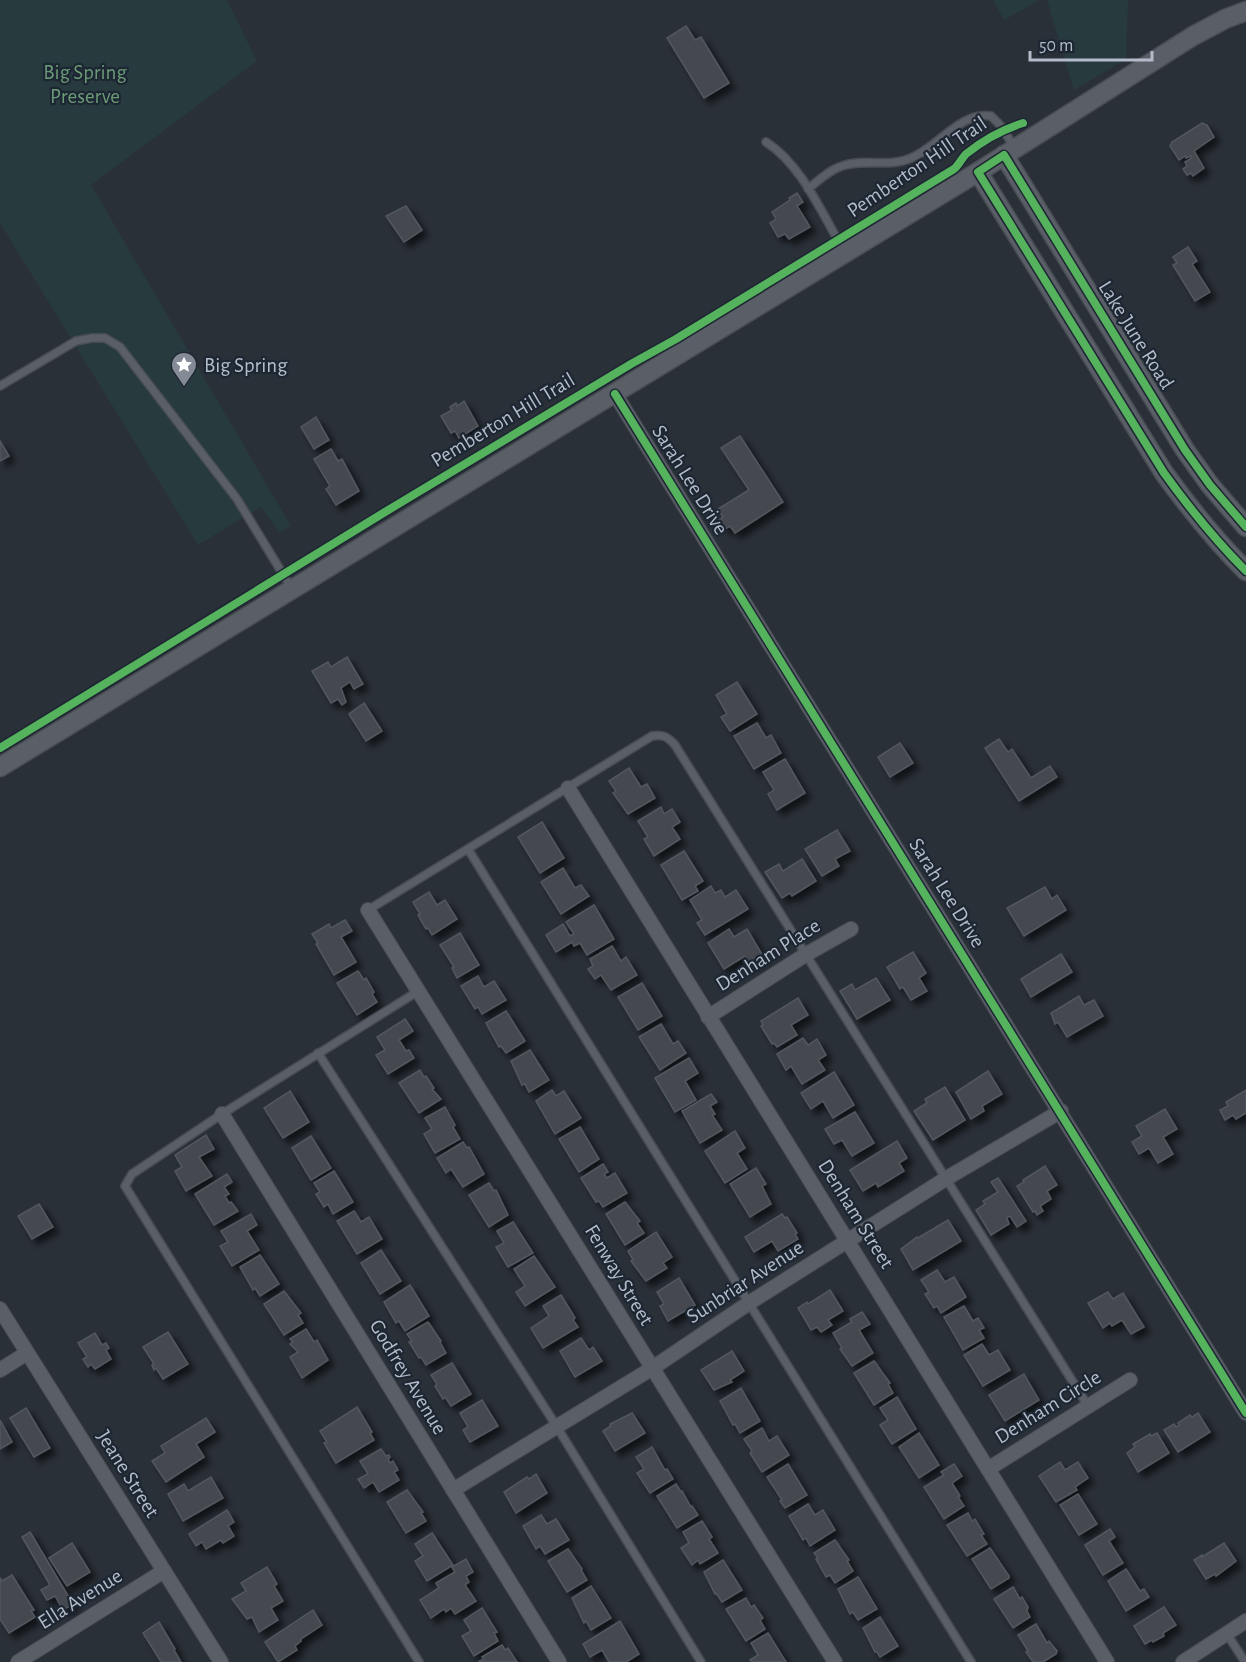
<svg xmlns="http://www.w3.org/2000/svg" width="1246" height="1662" viewBox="0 0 1246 1662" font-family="'Alegreya Sans',sans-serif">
  <defs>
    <filter id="shadow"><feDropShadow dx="5.5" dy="5.5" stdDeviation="3" flood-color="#0009"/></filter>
  </defs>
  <rect width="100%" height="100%" fill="#2a3038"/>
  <!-- green -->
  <g fill="#273a3e">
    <polygon points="0,0 227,0 257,61 91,185 291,526 279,532 261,507 198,545 0,223"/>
    <polygon points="993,0 1040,0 1004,20"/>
    <polygon points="1047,0 1128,0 1126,59 1074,90"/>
  </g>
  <!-- building -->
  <g fill="#444950" stroke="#52575f" stroke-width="1.5" filter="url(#shadow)">
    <polygon points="686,26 695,40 701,37 729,83 704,98 667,38"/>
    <polygon points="1202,123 1207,125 1214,137 1194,151 1204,168 1193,176 1191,173 1187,175 1183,169 1187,166 1185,162 1192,158 1191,156 1186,158 1185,156 1179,160 1170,146 1172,142"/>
    <polygon points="797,193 803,202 797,206 810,227 789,239 785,234 778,237 770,223 776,219 772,212 790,200 789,198"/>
    <polygon points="406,206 422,230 404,242 386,216"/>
    <polygon points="1188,247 1197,261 1192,264 1210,292 1195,301 1173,265 1177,263 1173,257"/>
    <polygon points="464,401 478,426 459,438 455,431 451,433 441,416 452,410 450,407 456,403 457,406"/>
    <polygon points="316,417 329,440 314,449 301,427"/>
    <polygon points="740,436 783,502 735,533 730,526 725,529 719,520 723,517 718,509 749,490 721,448"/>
    <polygon points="0,441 9,456 0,461"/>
    <polygon points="331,449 338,461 342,459 359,491 336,505 326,489 330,486 314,459"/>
    <polygon points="347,657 363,684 354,689 350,682 341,688 346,702 342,705 338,699 331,703 312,671 328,662 331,667"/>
    <polygon points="737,682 757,714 730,731 721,717 727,714 716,695"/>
    <polygon points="364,703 382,731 366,741 349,714"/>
    <polygon points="757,723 766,738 771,735 781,753 754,769 734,736"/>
    <polygon points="999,739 1008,752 1012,749 1031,778 1050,766 1057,777 1019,801 985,748"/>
    <polygon points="900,743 913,763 890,777 878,757"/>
    <polygon points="785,759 805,793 777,810 768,794 774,790 763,772"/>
    <polygon points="629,768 641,787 647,784 655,798 628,814 613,793 616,791 609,781"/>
    <polygon points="661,807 664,814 672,809 680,822 672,827 680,839 654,856 644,839 648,837 638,821"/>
    <polygon points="542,822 564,858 540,873 518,837"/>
    <polygon points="837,830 850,851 835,859 839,866 822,876 805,849"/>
    <polygon points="684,851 703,881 695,886 698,891 682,900 661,865"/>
    <polygon points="802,859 816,881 792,896 790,893 782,898 765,872 779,864 783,871"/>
    <polygon points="563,868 575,888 581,885 589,896 561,914 541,882"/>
    <polygon points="711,886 715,893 721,890 725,897 736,890 748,909 705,935 697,923 702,920 690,900"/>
    <polygon points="1045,887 1052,899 1057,895 1066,910 1024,936 1007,908"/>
    <polygon points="429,892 437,905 445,900 457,919 432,935 428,928 426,929 418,915 420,914 413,902"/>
    <polygon points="594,905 614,939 587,955 580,943 574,946 572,942 556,952 546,935 563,924 570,936 574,934 566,922"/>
    <polygon points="345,920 352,931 341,937 356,962 334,975 316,944 318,943 312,934 329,924 331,928"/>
    <polygon points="729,929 734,937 747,929 763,956 750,964 745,956 724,969 708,943"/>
    <polygon points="460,933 479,965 457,978 452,968 454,967 440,945"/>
    <polygon points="612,946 621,961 626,957 637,975 611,990 601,975 595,979 588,969 593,966 590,959"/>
    <polygon points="913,952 926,973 919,978 927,991 911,1000 903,987 900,989 887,967"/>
    <polygon points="1061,954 1072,972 1031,997 1021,979"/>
    <polygon points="358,971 364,980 366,978 374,992 372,994 377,1002 357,1015 337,983"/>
    <polygon points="478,976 484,987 494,981 506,1000 482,1014 478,1007 475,1009 461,986"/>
    <polygon points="876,978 890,1000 857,1019 840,991 852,984 855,990"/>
    <polygon points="642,983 662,1016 638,1030 618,997"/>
    <polygon points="1079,996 1084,1005 1094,1000 1103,1016 1067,1037 1058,1022 1055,1024 1051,1013"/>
    <polygon points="798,998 808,1015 791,1025 797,1035 777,1047 774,1043 772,1044 761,1026 763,1025 761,1021"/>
    <polygon points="506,1011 525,1041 506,1053 501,1046 499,1047 486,1023"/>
    <polygon points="405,1019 413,1031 399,1040 406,1051 409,1050 414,1058 388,1074 376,1055 385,1050 377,1037"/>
    <polygon points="661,1024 673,1044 678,1041 686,1053 660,1070 639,1037"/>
    <polygon points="803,1038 808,1045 817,1039 826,1055 818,1060 825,1070 802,1084 791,1066 786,1070 777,1054"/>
    <polygon points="530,1050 549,1080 529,1092 525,1084 522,1085 511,1061"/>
    <polygon points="689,1058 698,1073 685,1081 696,1100 675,1112 655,1078"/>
    <polygon points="420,1070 424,1077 426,1076 434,1088 432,1089 441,1099 419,1113 399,1083"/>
    <polygon points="988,1071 1002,1094 982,1106 984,1111 971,1119 956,1092"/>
    <polygon points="834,1072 854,1105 833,1118 823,1101 811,1109 801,1093"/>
    <polygon points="945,1087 965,1120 933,1140 914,1111 927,1103 925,1099"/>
    <polygon points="552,1090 556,1096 564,1091 581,1118 555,1134 536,1101"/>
    <polygon points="1246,1090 1246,1113 1236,1119 1233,1115 1225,1120 1220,1110 1228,1106 1226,1102"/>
    <polygon points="290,1091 309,1122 283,1138 264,1108"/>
    <polygon points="711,1094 717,1102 710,1106 715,1114 712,1115 722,1130 700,1143 682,1111"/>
    <polygon points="445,1107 455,1125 453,1127 460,1139 435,1153 424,1134 432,1129 425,1118"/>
    <polygon points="1165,1109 1177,1129 1163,1137 1173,1154 1158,1163 1149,1148 1139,1154 1132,1142 1142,1136 1136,1126"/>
    <polygon points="855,1112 874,1143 852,1156 842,1140 834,1144 825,1129"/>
    <polygon points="580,1127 599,1159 579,1172 559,1139"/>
    <polygon points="735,1131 745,1148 737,1153 747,1169 725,1183 705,1151"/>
    <polygon points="206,1135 214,1149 199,1157 212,1176 186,1191 175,1171 182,1167 175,1155"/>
    <polygon points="311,1136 331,1168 311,1180 292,1148"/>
    <polygon points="897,1141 907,1158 899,1163 904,1171 878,1187 876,1183 863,1191 850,1170"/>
    <polygon points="463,1142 467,1148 469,1147 484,1174 463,1187 451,1169 446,1173 437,1158"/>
    <polygon points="603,1164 608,1172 604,1174 607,1178 615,1173 627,1193 603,1207 599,1201 596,1202 581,1178"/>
    <polygon points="1045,1166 1057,1185 1047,1191 1051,1199 1040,1206 1043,1211 1037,1215 1035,1211 1033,1212 1017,1186 1024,1182 1023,1180"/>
    <polygon points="756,1168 766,1184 762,1186 771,1204 750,1217 730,1184"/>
    <polygon points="334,1171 353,1202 333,1214 328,1204 324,1207 316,1194 320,1192 314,1183"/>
    <polygon points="227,1174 232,1182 224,1187 229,1194 225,1196 229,1203 231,1202 238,1211 214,1225 195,1194"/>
    <polygon points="998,1178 1026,1221 1017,1227 1010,1216 1007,1218 1009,1224 991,1235 976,1210 985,1204 983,1201 998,1192 991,1182"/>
    <polygon points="489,1183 494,1191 496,1190 508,1215 489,1227 469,1195"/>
    <polygon points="625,1202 640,1221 637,1223 644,1233 625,1245 606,1214"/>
    <polygon points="39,1204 53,1227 32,1239 18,1216"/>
    <polygon points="354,1211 361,1222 369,1217 382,1239 357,1254 337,1221"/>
    <polygon points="251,1214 257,1225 247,1231 259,1250 232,1266 220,1246 228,1242 221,1231"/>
    <polygon points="782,1214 785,1218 787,1217 797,1233 795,1234 798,1239 778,1251 772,1241 754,1252 745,1237"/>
    <polygon points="948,1220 961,1241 913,1270 901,1249 917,1237 918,1238"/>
    <polygon points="513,1222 533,1253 508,1267 496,1247 504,1243 497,1231"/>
    <polygon points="656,1232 672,1257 663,1263 667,1268 646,1281 631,1261 633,1260 628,1251"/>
    <polygon points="381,1250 401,1281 380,1294 361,1263"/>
    <polygon points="260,1255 279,1284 260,1296 255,1288 253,1290 240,1267"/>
    <polygon points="534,1256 555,1287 525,1306 516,1292 525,1286 514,1269"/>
    <polygon points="937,1270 945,1282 954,1277 966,1297 941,1313 937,1306 934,1308 925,1294 929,1292 921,1280"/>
    <polygon points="679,1278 695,1305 668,1321 660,1306 664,1304 657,1292"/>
    <polygon points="410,1285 429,1316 405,1331 399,1321 396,1323 384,1302"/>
    <polygon points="830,1290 843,1311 828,1320 832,1325 821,1332 817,1327 811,1330 798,1308 807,1302 808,1304"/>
    <polygon points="284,1291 301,1313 298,1315 303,1323 284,1335 264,1304"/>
    <polygon points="1108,1292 1113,1299 1123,1293 1144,1327 1131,1334 1122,1320 1112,1326 1110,1323 1103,1328 1088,1303"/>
    <polygon points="561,1295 575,1318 573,1320 578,1327 543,1348 531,1328 549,1316 543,1306"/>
    <polygon points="964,1306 973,1321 978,1318 984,1328 979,1330 984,1338 963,1350 944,1317"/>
    <polygon points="862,1312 870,1324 859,1330 873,1353 852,1366 840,1349 842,1348 833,1333 852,1322 850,1319"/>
    <polygon points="428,1322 441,1341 440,1342 446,1353 426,1365 421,1357 419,1358 409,1342 412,1341 407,1334"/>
    <polygon points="306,1329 314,1342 317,1340 328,1360 302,1378 290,1357 298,1352 290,1344 293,1342 290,1339"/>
    <polygon points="168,1332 188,1364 163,1379 156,1368 154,1370 152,1365 154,1364 143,1347"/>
    <polygon points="95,1333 102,1345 106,1343 109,1348 106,1350 111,1359 95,1369 91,1364 88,1367 83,1359 87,1357 78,1343"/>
    <polygon points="581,1338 589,1350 593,1347 602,1361 575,1377 560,1351"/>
    <polygon points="982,1344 989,1355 998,1350 1010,1370 983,1386 964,1355"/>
    <polygon points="732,1351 744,1371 730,1380 732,1382 714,1390 701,1370"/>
    <polygon points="874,1361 890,1383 888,1384 893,1393 874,1405 854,1373"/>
    <polygon points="452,1363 471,1394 451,1406 445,1397 443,1399 435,1386 437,1384 431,1375"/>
    <polygon points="1024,1374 1039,1400 1005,1421 989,1395"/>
    <polygon points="741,1388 760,1421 740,1433 735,1424 733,1425 720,1401"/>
    <polygon points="897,1397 916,1429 892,1444 880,1425 888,1420 880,1408"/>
    <polygon points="482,1400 498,1426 470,1442 463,1430 468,1427 460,1413"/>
    <polygon points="357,1407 372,1432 370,1433 374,1440 336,1463 324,1443 327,1442 320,1431"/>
    <polygon points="26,1408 50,1448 34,1457 10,1418"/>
    <polygon points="632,1413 645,1433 615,1451 603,1431 611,1426 610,1424"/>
    <polygon points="1198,1413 1210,1432 1178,1452 1164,1430 1174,1424 1176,1427 1179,1425 1178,1423 1190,1415 1192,1417"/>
    <polygon points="206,1418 215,1432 196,1444 204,1457 166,1482 152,1461 165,1453 161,1446"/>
    <polygon points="0,1420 12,1442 0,1449"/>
    <polygon points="762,1428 769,1441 777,1436 789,1455 762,1472 750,1453 752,1451 744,1439"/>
    <polygon points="919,1433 939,1465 919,1478 899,1447"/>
    <polygon points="1157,1433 1169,1453 1138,1472 1127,1453 1135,1447 1133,1444 1150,1434 1151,1436"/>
    <polygon points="652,1447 665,1470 667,1469 673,1479 650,1493 637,1473 644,1469 636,1457"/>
    <polygon points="381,1449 386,1456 389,1455 390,1457 388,1459 390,1463 393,1461 398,1470 394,1472 399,1480 379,1492 373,1482 364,1488 358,1479 368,1474 360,1461"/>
    <polygon points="1060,1462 1065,1470 1078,1462 1088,1478 1075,1487 1077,1490 1056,1502 1039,1476"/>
    <polygon points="788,1464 807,1495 785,1508 780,1501 782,1500 767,1477"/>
    <polygon points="954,1464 962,1476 952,1483 960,1496 958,1497 964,1506 944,1519 924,1487 944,1475 941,1472"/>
    <polygon points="536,1474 547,1493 516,1513 504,1492 527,1477 529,1479"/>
    <polygon points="211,1477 223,1498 183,1521 168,1494 184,1484 188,1491"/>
    <polygon points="676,1484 681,1492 682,1491 691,1507 692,1506 698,1515 677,1528 657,1496"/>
    <polygon points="407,1490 423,1512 421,1513 426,1521 406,1533 387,1502"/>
    <polygon points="1078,1494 1097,1524 1079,1535 1060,1505"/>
    <polygon points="808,1504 815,1515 823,1510 835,1530 810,1546 806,1538 803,1540 789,1516"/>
    <polygon points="227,1510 234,1522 228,1526 234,1536 223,1543 221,1540 206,1549 202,1542 196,1546 189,1534"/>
    <polygon points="968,1513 972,1521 975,1519 984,1534 981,1535 987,1544 967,1556 947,1525"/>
    <polygon points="541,1515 547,1524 556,1519 569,1540 545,1554 540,1546 536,1549 523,1526"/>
    <polygon points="702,1521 712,1537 709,1539 718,1553 700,1564 698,1560 692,1565 681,1548 689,1543 683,1532"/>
    <polygon points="1110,1529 1115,1537 1109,1541 1123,1563 1103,1575 1085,1545"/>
    <polygon points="30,1532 73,1604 63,1610 55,1596 47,1600 41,1590 50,1585 22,1537"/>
    <polygon points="432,1533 453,1565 427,1581 415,1561 423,1556 415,1544"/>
    <polygon points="835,1540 849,1560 847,1561 853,1571 835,1583 830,1575 826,1577 816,1559 818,1558 814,1553"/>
    <polygon points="72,1543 90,1572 67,1586 49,1558"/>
    <polygon points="1224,1543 1236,1561 1216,1576 1215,1574 1206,1579 1194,1560 1202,1555 1202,1557"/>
    <polygon points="990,1548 1009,1576 1009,1578 991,1589 972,1559"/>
    <polygon points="568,1549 582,1569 581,1570 587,1580 567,1592 548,1561"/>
    <polygon points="466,1559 473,1572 466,1576 469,1582 465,1585 476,1601 455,1614 451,1608 446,1612 444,1609 431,1618 420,1600 439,1588 436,1583 455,1572 452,1567"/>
    <polygon points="723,1560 742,1590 722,1602 716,1593 715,1594 704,1572"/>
    <polygon points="267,1567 277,1584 274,1586 283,1601 271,1608 278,1620 259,1632 252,1617 247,1619 232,1599 246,1591 241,1583"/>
    <polygon points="1126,1569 1140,1591 1144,1589 1149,1597 1126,1611 1108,1581"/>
    <polygon points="12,1575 34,1610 31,1611 35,1617 9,1633 0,1619 0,1578 2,1581"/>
    <polygon points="858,1577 877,1609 858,1620 853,1612 850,1614 838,1589"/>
    <polygon points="591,1586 611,1618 591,1630 586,1621 584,1623 572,1598"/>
    <polygon points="1013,1587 1020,1599 1022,1597 1028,1607 1027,1611 1030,1617 1013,1628 994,1599"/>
    <polygon points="746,1598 751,1607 754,1605 763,1618 760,1620 765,1629 746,1641 726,1609"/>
    <polygon points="1164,1607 1176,1625 1163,1633 1164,1636 1153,1642 1152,1640 1145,1644 1134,1626"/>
    <polygon points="482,1608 497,1632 494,1633 498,1641 474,1656 462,1636 471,1631 464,1620"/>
    <polygon points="313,1610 322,1625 301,1639 301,1641 295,1646 297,1650 278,1662 265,1642"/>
    <polygon points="880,1617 898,1646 880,1657 877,1652 875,1652 863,1628"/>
    <polygon points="620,1621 639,1654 626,1662 609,1662 602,1650 590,1657 583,1644"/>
    <polygon points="159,1622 175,1649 174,1650 181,1662 161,1662 143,1633"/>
    <polygon points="1036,1624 1047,1643 1049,1641 1057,1651 1056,1654 1043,1662 1033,1662 1026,1652 1028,1651 1018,1635"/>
    <polygon points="768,1633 786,1662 752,1662 750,1660 758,1655 751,1643"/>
    <polygon points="502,1645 505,1650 508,1648 517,1662 478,1662 484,1659 482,1657"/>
  </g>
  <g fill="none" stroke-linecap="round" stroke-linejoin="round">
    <defs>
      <g id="service">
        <path d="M766 142C802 165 822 214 844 251"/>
        <path d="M808 189C818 181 829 170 842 166 863 158 889 168 911 158 938 147 961 111 991 116L1001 126 1014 147"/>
        <polyline points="0,386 76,341 92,338 105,338 120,347 237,499 292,589"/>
        <polyline points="468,849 971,1662"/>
        <path d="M368 910 652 736C663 734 668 737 675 745L1088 1406"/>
        <polyline points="318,1053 557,1427 701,1662"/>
        <polyline points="1227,1634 1245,1662"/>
        <polyline points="419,1662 125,1186 132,1174 222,1114 420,990"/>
      </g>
      <g id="minor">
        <polyline points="615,394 1246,1413"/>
        <polyline points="568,788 1107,1662"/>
        <polyline points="368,910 835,1662"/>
        <polyline points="708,1017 805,955 851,929"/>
        <polyline points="222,1114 559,1662"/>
        <polyline points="0,1309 221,1662"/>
        <polyline points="0,1370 27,1353"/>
        <polyline points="988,1469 1130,1380"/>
        <polyline points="453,1490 651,1369 749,1303 947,1178 1061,1111"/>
        <polyline points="18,1662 164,1571"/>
        <polyline points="1183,1662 1246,1621"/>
      </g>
      <g id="tertiary">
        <polyline points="1004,155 1185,450 1210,485 1246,527"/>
        <path d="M978 172 1164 473C1190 509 1215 540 1246 571"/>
        <polyline points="0,767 978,172 1193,36 1225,19 1246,11"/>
      </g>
    </defs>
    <!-- service casing -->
    <use href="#service" stroke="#484c53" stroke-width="10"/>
    <!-- minor casing -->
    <use href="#minor" stroke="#484c53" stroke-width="16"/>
    <!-- tertiary casing -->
    <use href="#tertiary" stroke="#484c53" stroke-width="21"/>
    <!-- service -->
    <use href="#service" stroke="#5a5e66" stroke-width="7"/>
    <!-- minor -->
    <use href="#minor" stroke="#5a5e66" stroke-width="14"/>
    <!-- tertiary -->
    <use href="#tertiary" stroke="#5a5e66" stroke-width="18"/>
    <defs>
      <g id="cycleway">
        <polyline points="615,394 1246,1413"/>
        <path d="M1246 527 1210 485 1185 450 1004 155 978 172 1164 473C1190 509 1215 540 1246 571"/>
        <path d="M0 748 385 512 631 364 676 339 954 169C959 165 961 159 966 154 982 141 1004 129 1023 123"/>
      </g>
    </defs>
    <!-- cycleway casing -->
    <use href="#cycleway" stroke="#1d2633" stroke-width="11"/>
    <!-- cycleway -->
    <use href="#cycleway" stroke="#56b35d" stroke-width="8"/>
  </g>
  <!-- icons -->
  <defs>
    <symbol id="sight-pin" viewBox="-11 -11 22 30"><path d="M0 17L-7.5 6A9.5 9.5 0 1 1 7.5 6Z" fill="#848b96" stroke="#1d2633"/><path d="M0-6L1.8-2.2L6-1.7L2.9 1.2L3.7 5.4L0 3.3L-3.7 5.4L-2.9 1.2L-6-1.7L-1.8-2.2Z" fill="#fff"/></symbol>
  </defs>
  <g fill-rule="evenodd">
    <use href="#sight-pin" x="169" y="350" width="30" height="40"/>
  </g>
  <g text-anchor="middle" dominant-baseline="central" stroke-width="4.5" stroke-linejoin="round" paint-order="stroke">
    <!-- park labels -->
    <g font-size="21" fill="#6b9a76" stroke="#1d2633">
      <text x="85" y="72">Big Spring<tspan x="85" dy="24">Preserve</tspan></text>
    </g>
    <!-- street labels -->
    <g font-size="21" fill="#b4bcc9" stroke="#1d2633">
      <text transform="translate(917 167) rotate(-34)">Pemberton Hill Trail</text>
      <text transform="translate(1136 335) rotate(58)">Lake June Road</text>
      <text transform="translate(503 420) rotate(-31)">Pemberton Hill Trail</text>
      <text transform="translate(690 480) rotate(58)">Sarah Lee Drive</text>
      <text transform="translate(947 893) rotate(58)">Sarah Lee Drive</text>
      <text transform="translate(768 955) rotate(-32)">Denham Place</text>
      <text transform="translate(856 1214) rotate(58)">Denham Street</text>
      <text transform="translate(619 1275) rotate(59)">Fenway Street</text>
      <text transform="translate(745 1282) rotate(-33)">Sunbriar Avenue</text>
      <text transform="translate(408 1377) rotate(59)">Godfrey Avenue</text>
      <text transform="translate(1048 1407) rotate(-32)">Denham Circle</text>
      <text transform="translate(128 1474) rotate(58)">Jeane Street</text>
      <text transform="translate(80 1599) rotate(-32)">Ella Avenue</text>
    </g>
    <!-- poi labels -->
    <g font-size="21" fill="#b4bcc9" stroke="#1d2633" text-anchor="start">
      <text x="204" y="365">Big Spring</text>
    </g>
  </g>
  <!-- scale -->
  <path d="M1030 51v9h122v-9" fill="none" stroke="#b4bcc9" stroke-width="3"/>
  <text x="1039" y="51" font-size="18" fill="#b4bcc9" stroke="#1d2633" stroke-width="4.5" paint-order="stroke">50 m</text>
</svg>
